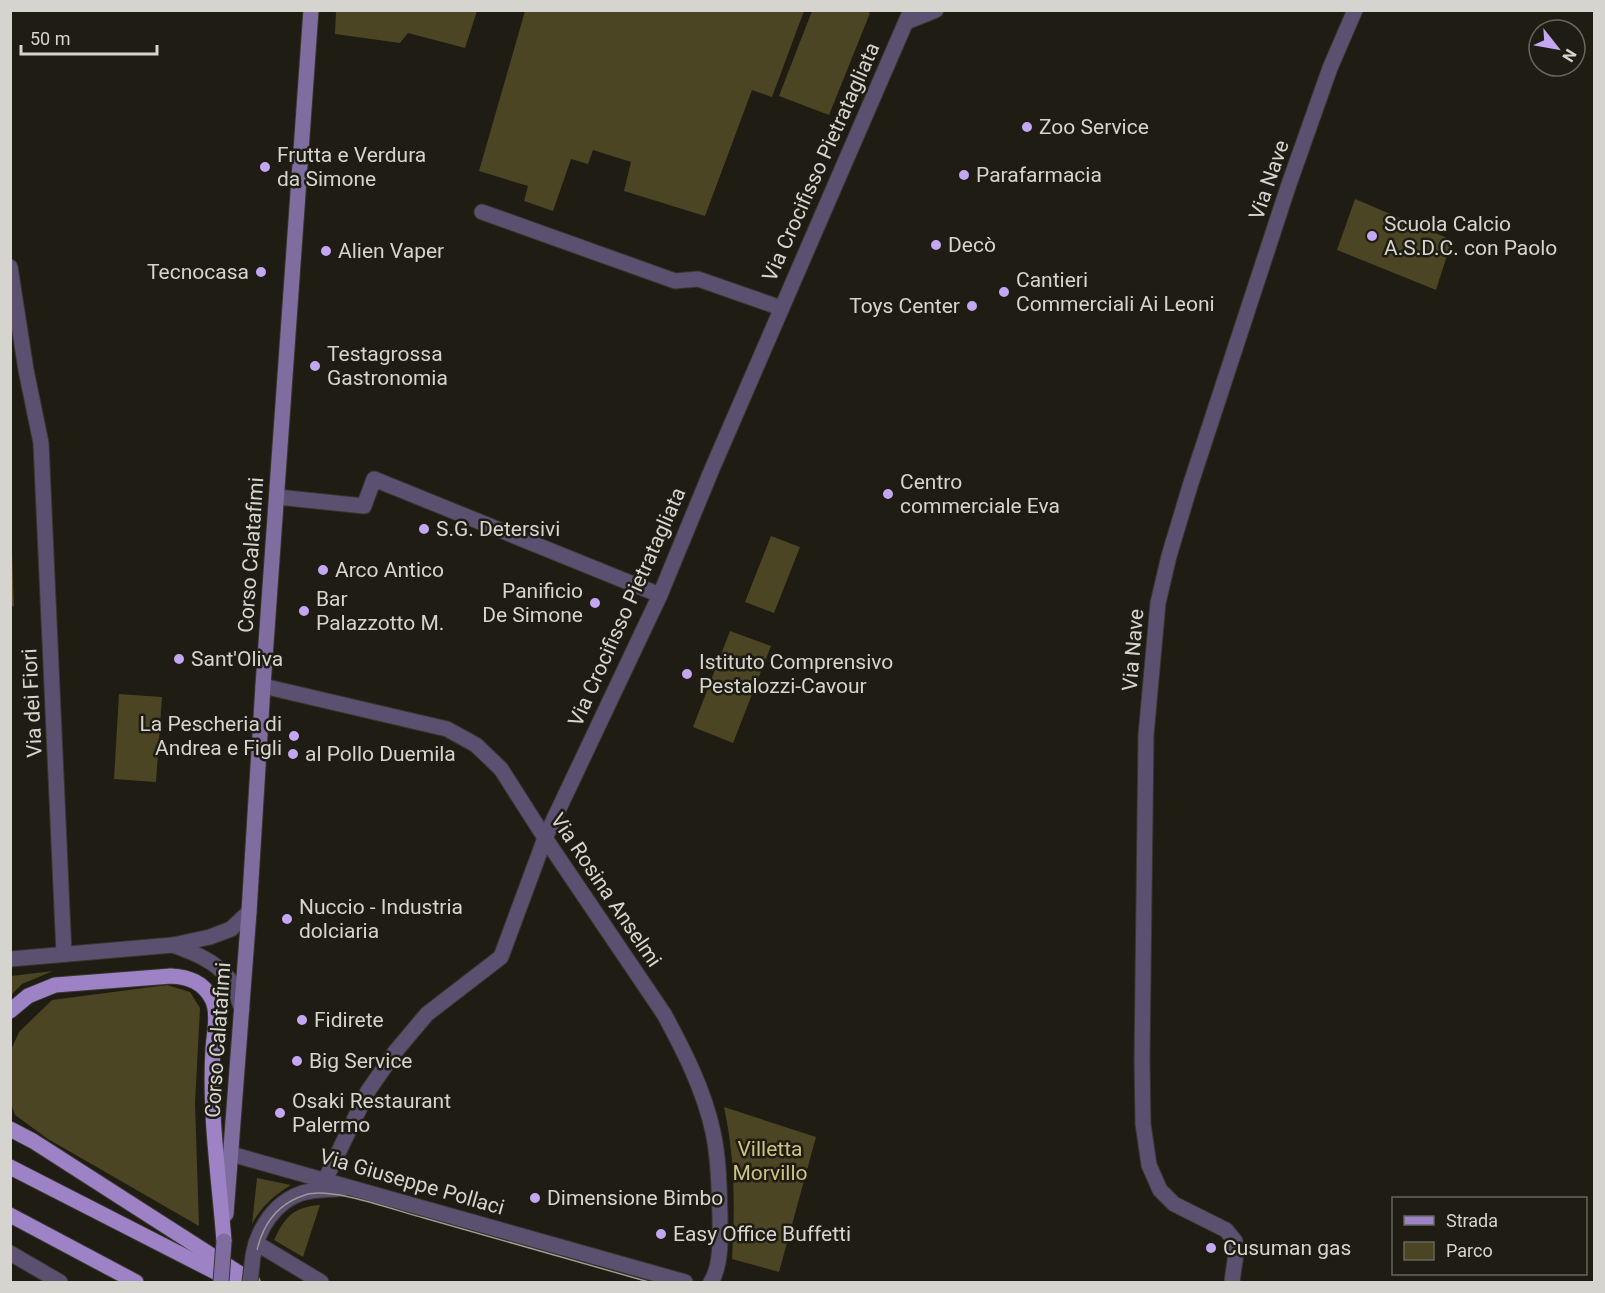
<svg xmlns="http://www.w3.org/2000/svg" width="1605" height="1293" viewBox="0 0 1605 1293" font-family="Roboto,sans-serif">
  <rect width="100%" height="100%" fill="#1e1c13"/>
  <!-- green -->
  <g fill="#4b4524">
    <polygon points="864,10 870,13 829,115 779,96 812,11"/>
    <polygon points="336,11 336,10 477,11 465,48 408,33 400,43 335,34"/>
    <polygon points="525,11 525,10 804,11 772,97 752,90 705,216 624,191 631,162 593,150 588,164 571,159 553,211 524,201 528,186 479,171"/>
    <polygon points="1355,199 1452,240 1436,290 1337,250"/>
    <polygon points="11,523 14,607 10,604"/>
    <polygon points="771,536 800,547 774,613 745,602"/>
    <polygon points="730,631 771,646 733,743 693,727"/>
    <polygon points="119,694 162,697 156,782 114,779"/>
    <polygon points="53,971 22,984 11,995 11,976"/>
    <polygon points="167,985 190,992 200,1008 195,1103 199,1226 48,1139 15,1115 11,1103 11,1050 19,1032 52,1000"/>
    <path d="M724 1107 816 1137 779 1272 732 1259C735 1207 735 1157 724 1107Z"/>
    <path d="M257 1178 291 1185C273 1196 262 1206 252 1224Z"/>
    <path d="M320 1205 303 1257 274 1240C285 1216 294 1207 320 1205Z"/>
  </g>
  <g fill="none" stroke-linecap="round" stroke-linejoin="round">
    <defs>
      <g id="minor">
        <polyline points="906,22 936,10"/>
        <polyline points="482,212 675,281 698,279 781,308"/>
        <polyline points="10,267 26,370 41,443 64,954"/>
        <polyline points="277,497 364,506 374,479 660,595"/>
        <path d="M263 686 447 729 476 745 501 769 545 838 664 1014C684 1051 704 1090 713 1132 719 1159 719 1188 720 1215 720 1236 722 1264 711 1282"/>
        <polyline points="325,1180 368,1091 395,1052 427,1014 501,957 545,838 660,595 712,469 911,10"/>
        <polyline points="256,1243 321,1282"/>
      </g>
      <g id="tertiary">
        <path d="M173 945C192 952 216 961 229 979 235 987 238 1000 242 1009"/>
        <polyline points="10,959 173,945 210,937 231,929 249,912"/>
        <polyline points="231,1154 685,1282"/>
        <polyline points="10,1253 60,1282"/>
        <path d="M253 1256C258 1228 275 1202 302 1193 315 1189 331 1190 344 1188"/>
        <polyline points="1232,1282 1236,1253 1235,1241 1226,1230 1174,1204 1160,1190 1149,1165 1143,1124 1142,1060 1146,735 1158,603 1169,556 1190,486 1288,187 1330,68 1355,10"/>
      </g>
      <polyline id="secondary" points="226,1214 249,912 263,686 311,10"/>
      <g id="primary">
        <path d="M10 1011 28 996 55 985 171 976C189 977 203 982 212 999 219 1013 214 1034 213 1049 209 1113 219 1177 224 1241"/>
        <polyline points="10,1129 33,1141 253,1282"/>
        <polyline points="10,1167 231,1280"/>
        <polyline points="10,1215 136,1282"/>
      </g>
    </defs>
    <!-- minor casing -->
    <use href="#minor" stroke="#38362d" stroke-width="17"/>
    <!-- tertiary casing -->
    <use href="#tertiary" stroke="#38362d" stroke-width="17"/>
    <!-- secondary casing -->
    <use href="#secondary" stroke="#38362d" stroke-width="17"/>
    <!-- primary casing -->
    <use href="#primary" stroke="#38362d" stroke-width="17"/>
    <!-- minor -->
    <use href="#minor" stroke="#5c5070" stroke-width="15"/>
    <!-- tertiary -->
    <use href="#tertiary" stroke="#5c5070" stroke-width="15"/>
    <!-- secondary -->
    <use href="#secondary" stroke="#806da0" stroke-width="15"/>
    <!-- primary -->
    <use href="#primary" stroke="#9d83c5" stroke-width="15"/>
    <!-- tram -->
    <path stroke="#9b9a93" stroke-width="1.5" d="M252 1282C255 1245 264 1208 305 1195 331 1186 396 1211 424 1218 499 1239 574 1260 649 1282"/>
    <defs>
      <polyline id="tertiary-bridge" points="250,1282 253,1256"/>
      <polyline id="secondary-bridge" points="221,1282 224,1241"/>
    </defs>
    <!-- tertiary-bridge casing -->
    <use href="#tertiary-bridge" stroke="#38362d" stroke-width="17" stroke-linecap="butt"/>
    <!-- secondary-bridge casing -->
    <use href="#secondary-bridge" stroke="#38362d" stroke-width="17" stroke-linecap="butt"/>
    <!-- tertiary-bridge -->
    <use href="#tertiary-bridge" stroke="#5c5070" stroke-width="15"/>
    <!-- secondary-bridge -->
    <use href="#secondary-bridge" stroke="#806da0" stroke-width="15"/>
  </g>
  <!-- markers -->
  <g fill="#c4a7f1" stroke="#1e1c13" stroke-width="2">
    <circle cx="1027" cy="127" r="6"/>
    <circle cx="265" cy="167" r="6"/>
    <circle cx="964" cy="175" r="6"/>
    <circle cx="1372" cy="236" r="6"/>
    <circle cx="936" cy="245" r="6"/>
    <circle cx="326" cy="251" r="6"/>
    <circle cx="261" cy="272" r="6"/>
    <circle cx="1004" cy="292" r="6"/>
    <circle cx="972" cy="306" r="6"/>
    <circle cx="315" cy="366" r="6"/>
    <circle cx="888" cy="494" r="6"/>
    <circle cx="424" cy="529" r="6"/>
    <circle cx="323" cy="570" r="6"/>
    <circle cx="595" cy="603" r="6"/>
    <circle cx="304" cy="611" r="6"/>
    <circle cx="179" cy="659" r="6"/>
    <circle cx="687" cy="674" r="6"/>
    <circle cx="294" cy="736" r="6"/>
    <circle cx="293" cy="754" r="6"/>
    <circle cx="287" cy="919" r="6"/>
    <circle cx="302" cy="1020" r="6"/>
    <circle cx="297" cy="1061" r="6"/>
    <circle cx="280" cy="1113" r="6"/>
    <circle cx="535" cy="1198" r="6"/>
    <circle cx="661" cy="1234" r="6"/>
    <circle cx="1211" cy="1248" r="6"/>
  </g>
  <g text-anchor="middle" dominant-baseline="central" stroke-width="5" stroke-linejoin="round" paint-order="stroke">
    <!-- poi labels -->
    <g font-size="21" fill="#d5d4ce" stroke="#1e1c13" text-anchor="start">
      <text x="1039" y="127">Zoo Service</text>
      <text x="277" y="155">Frutta e Verdura<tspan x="277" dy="24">da Simone</tspan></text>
      <text x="976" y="175">Parafarmacia</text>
      <text x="1384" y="224">Scuola Calcio<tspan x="1384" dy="24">A.S.D.C. con Paolo</tspan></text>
      <text x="948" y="245">Decò</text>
      <text x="338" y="251">Alien Vaper</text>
      <text x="249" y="272" text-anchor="end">Tecnocasa</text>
      <text x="1016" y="280">Cantieri<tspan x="1016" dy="24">Commerciali Ai Leoni</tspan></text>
      <text x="960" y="306" text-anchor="end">Toys Center</text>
      <text x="327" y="354">Testagrossa<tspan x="327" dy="24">Gastronomia</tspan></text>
      <text x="900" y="482">Centro<tspan x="900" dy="24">commerciale Eva</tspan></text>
      <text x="436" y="529">S.G. Detersivi</text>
      <text x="335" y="570">Arco Antico</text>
      <text x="583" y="591" text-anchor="end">Panificio<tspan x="583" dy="24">De Simone</tspan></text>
      <text x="316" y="599">Bar<tspan x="316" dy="24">Palazzotto M.</tspan></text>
      <text x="191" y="659">Sant'Oliva</text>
      <text x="699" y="662">Istituto Comprensivo<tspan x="699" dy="24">Pestalozzi-Cavour</tspan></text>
      <text x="282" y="724" text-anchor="end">La Pescheria di<tspan x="282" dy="24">Andrea e Figli</tspan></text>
      <text x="305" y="754">al Pollo Duemila</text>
      <text x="299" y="907">Nuccio - Industria<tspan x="299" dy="24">dolciaria</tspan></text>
      <text x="314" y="1020">Fidirete</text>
      <text x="309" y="1061">Big Service</text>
      <text x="292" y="1101">Osaki Restaurant<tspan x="292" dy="24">Palermo</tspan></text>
      <text x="547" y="1198">Dimensione Bimbo</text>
      <text x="673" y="1234">Easy Office Buffetti</text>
      <text x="1223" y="1248">Cusuman gas</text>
    </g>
    <!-- street labels -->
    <g font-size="21" fill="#d5d4ce" stroke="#1e1c13">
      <text transform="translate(821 162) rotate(-66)">Via Crocifisso Pietratagliata</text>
      <text transform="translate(1269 180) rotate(-71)">Via Nave</text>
      <text transform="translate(251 555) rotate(-86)">Corso Calatafimi</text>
      <text transform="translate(627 607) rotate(-66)">Via Crocifisso Pietratagliata</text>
      <text transform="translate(1133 650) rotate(-85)">Via Nave</text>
      <text transform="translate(32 703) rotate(-93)">Via dei Fiori</text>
      <text transform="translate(606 890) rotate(56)">Via Rosina Anselmi</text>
      <text transform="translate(218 1040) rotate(-86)">Corso Calatafimi</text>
      <text transform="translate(412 1182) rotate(16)">Via Giuseppe Pollaci</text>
    </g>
    <!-- park labels -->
    <g font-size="21" fill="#cfc380" stroke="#1e1c13">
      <text x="770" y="1149">Villetta<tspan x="770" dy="24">Morvillo</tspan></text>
    </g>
  </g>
  <!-- border -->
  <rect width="1605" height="1293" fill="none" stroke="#d5d4ce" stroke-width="24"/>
  <!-- legend -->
  <rect x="1392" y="1197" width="195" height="78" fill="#1e1c13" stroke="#67665e" stroke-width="1.5"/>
  <rect x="1404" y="1216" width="30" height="9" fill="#9d83c5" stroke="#67665e" stroke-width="1.5"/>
  <text x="1446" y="1227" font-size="18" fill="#d5d4ce">Strada</text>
  <rect x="1404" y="1242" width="30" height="18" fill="#4b4524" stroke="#67665e" stroke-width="1.5"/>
  <text x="1446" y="1257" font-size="18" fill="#d5d4ce">Parco</text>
  <!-- north arrow -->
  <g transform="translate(1557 48) rotate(121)"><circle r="28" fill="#1e1c13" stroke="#67665e" stroke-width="1.5"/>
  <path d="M0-4.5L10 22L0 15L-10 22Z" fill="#c4a7f1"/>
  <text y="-9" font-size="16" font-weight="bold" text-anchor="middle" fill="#d5d4ce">N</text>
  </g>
  <!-- scale -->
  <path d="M21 45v9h136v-9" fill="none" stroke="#d5d4ce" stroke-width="3"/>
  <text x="30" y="45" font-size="18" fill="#d5d4ce" stroke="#1e1c13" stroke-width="4.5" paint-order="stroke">50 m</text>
</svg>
